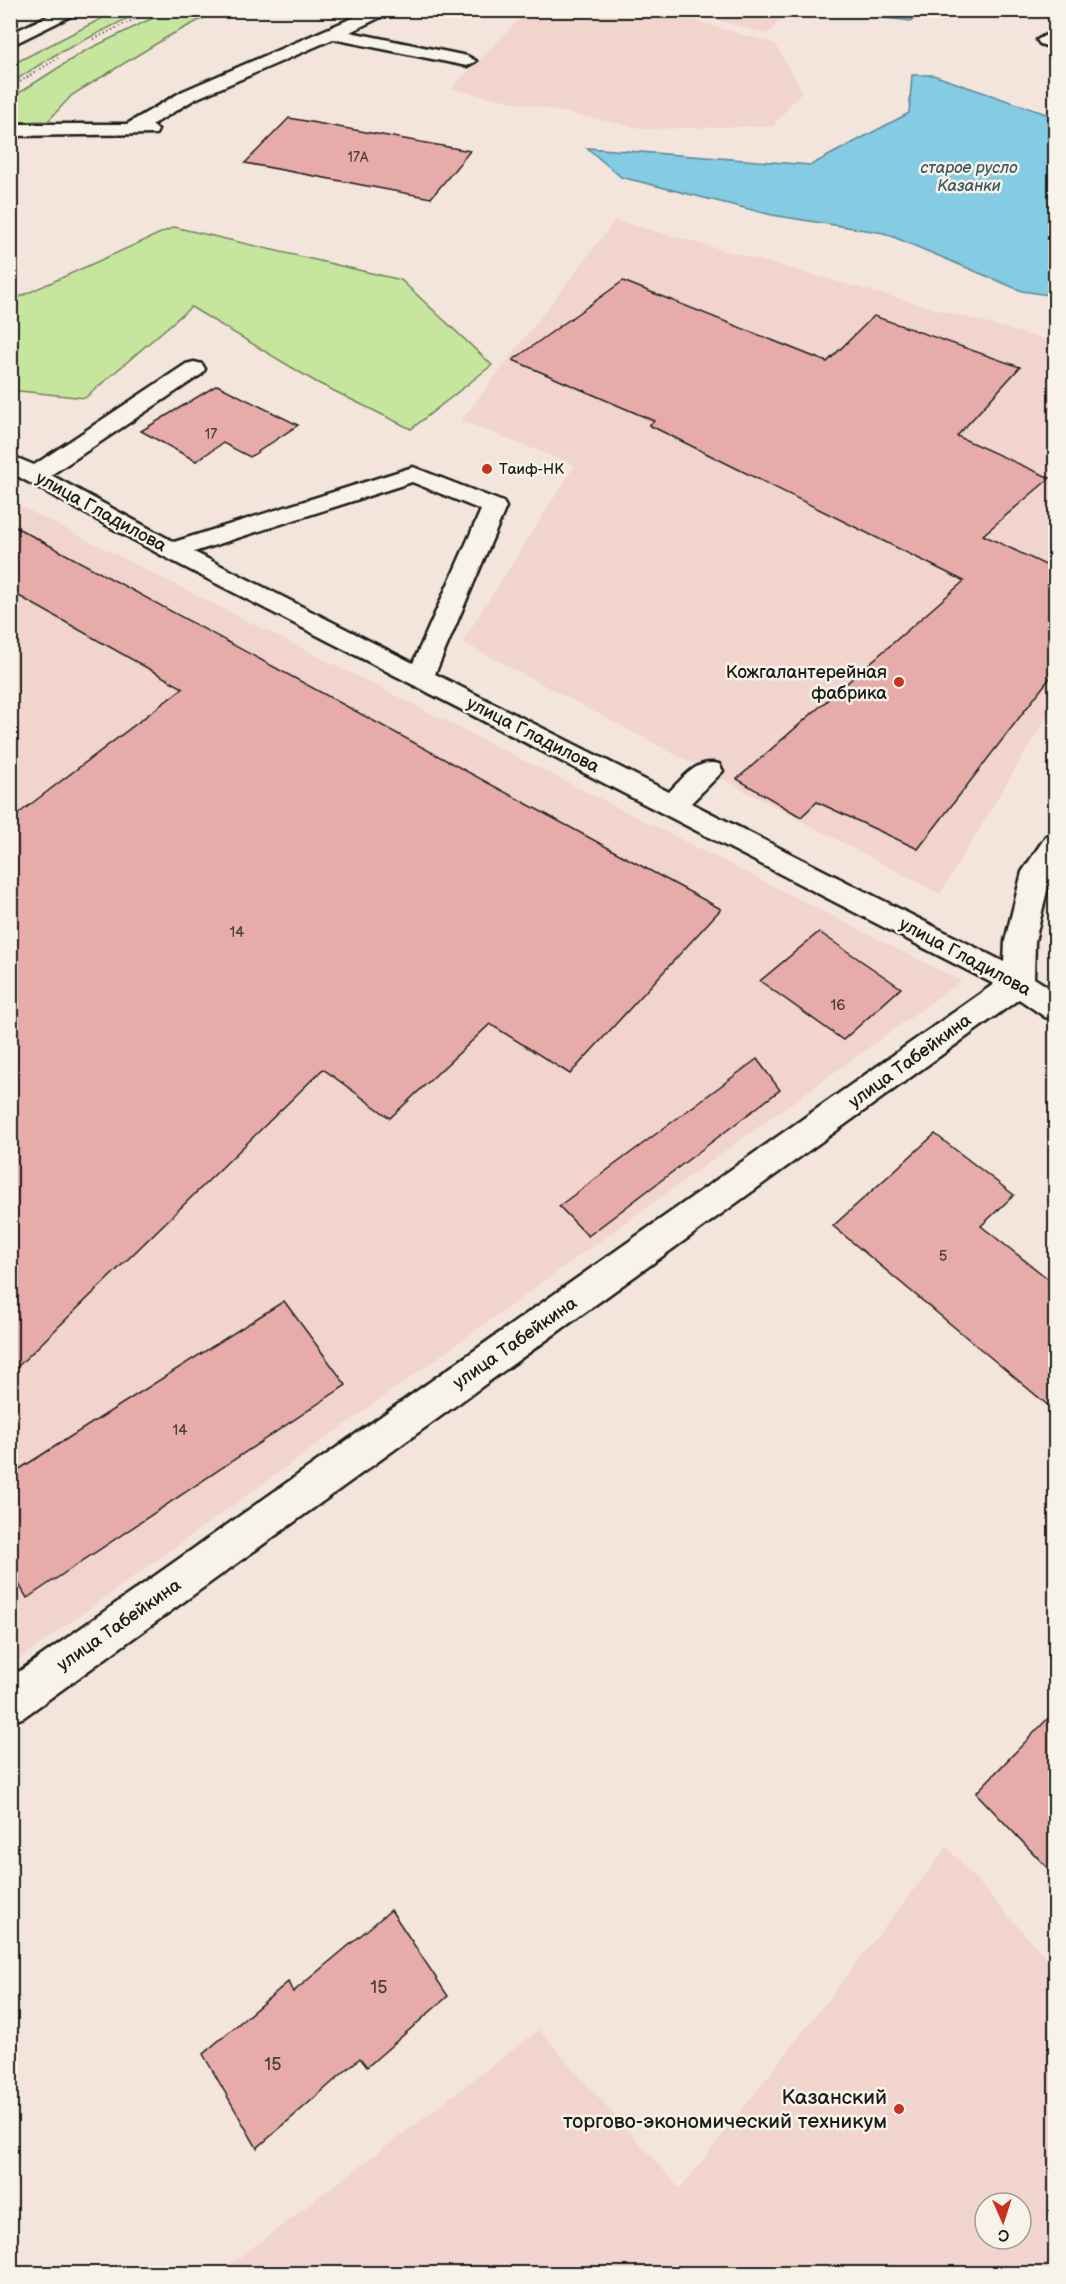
<svg xmlns="http://www.w3.org/2000/svg" width="1066" height="2284" viewBox="0 0 1066 2284" font-family="'Balsamiq Sans',sans-serif">
  <rect width="100%" height="100%" fill="#f4e5dc"/>
  <filter id="ink" filterUnits="userSpaceOnUse"><feTurbulence type="fractalNoise" baseFrequency=".0167" numOctaves="2"/><feDisplacementMap in="SourceGraphic" scale="12" xChannelSelector="R" yChannelSelector="G"/><feConvolveMatrix kernelMatrix="1 2 1 2 8 2 1 2 1" color-interpolation-filters="sRGB"/></filter>
  <g filter="url(#ink)">
    <!-- built -->
    <g fill="#f0d4cd" fill-rule="evenodd">
      <polygon points="661,11 775,44 802,91 773,126 645,129 451,89 527,11"/>
      <polygon points="684,11 788,11 768,34"/>
      <polygon points="615,220 1055,342 1055,703 940,894 462,642 575,465 461,421"/>
      <polygon points="10,501 961,981 11,1665 10,1665"/>
      <path d="M947 1847 1055 1968V2273H219L539 2030 680 2189ZM985 2203H1021V2239H985Z"/>
    </g>
    <!-- green -->
    <g fill="#c6e69e" stroke="#71815d" stroke-width="1.5">
      <polygon points="116,11 136,14 55,55 11,83 11,65"/>
      <polygon points="167,11 217,11 169,36 72,95 48,121 11,122 11,98 83,52"/>
      <polygon points="174,227 401,280 492,365 411,429 316,382 191,307 85,398 11,390 11,310 21,296"/>
    </g>
    <!-- water -->
    <g fill="#83cce4" stroke="#5a8694" stroke-width="1.5">
      <polygon points="841,11 918,11 920,16 911,21 903,20 852,15"/>
      <polygon points="912,75 933,75 1055,117 1055,296 1022,291 884,233 772,215 621,177 587,148 811,165 909,113"/>
    </g>
    <!-- building -->
    <g fill="#e7acaa" stroke="#1c1c1c" stroke-width="1.5">
      <polygon points="289,118 470,151 431,198 245,163"/>
      <polygon points="623,281 827,362 874,316 1020,367 957,436 1050,478 983,535 1056,570 1056,670 918,849 817,802 801,817 737,779 964,581 649,425 654,421 513,360"/>
      <polygon points="217,385 298,425 250,457 223,443 196,461 141,431"/>
      <polygon points="10,524 721,909 570,1074 490,1024 390,1118 323,1069 10,1374 10,820 183,688 10,591"/>
      <polygon points="819,932 901,988 843,1040 760,981"/>
      <polygon points="757,1059 780,1090 588,1236 559,1206"/>
      <polygon points="935,1134 1014,1195 981,1226 1056,1285 1056,1412 833,1226"/>
      <polygon points="284,1301 346,1385 27,1598 10,1569 10,1475"/>
      <polygon points="1056,1710 1056,1877 976,1793"/>
      <polygon points="391,1910 448,1996 367,2067 360,2058 257,2148 203,2054 288,1982 293,1992"/>
    </g>
    <g fill="none" stroke-linecap="round" stroke-linejoin="round">
      <defs>
        <g id="minor">
          <polygon points="371,10 395,10 350,32 467,56 476,61 467,66 333,39 195,99 152,125 158,130 156,134 10,136 10,124 127,124 183,91"/>
          <polygon points="1046,35 1056,38 1056,49 1040,44 1037,40"/>
          <path d="M194 362 202 364 205 369 202 374 51 475 174 542 413 467 503 502 506 507 435 674 669 792C683 778 697 758 719 764L723 771 691 803 1004 962 1005 941 1022 872 1046 836 1056 833V867L1051 874 1035 941 1034 978 1056 992V1020L1045 1017 1019 999 24 1717 10 1723V1678L994 984 163 556 10 472V455L34 465 186 364ZM412 482 481 510 413 663 194 552Z"/>
        </g>
        <polygon id="major" points="60,10 83,10 10,46 10,34"/>
      </defs>
      <!-- minor casing -->
      <use href="#minor" stroke="#1c1c1c" stroke-width="5"/>
      <!-- major casing -->
      <use href="#major" stroke="#1c1c1c" stroke-width="5"/>
      <!-- path -->
      <g stroke="#1c1c1c" stroke-width="2" stroke-dasharray="1 3" stroke-linecap="butt">
        <polyline points="94,39 153,10"/>
        <polyline points="10,88 58,58"/>
      </g>
      <!-- minor -->
      <use href="#minor" fill="#f7f3e8" fill-rule="evenodd"/>
      <!-- major -->
      <use href="#major" fill="#f7f3e8" fill-rule="evenodd"/>
    </g>
  </g>
  <!-- markers -->
  <g fill="#c8321e" stroke="#f7f3e8" stroke-width="2">
    <circle cx="487" cy="469" r="6"/>
    <circle cx="899" cy="682" r="6"/>
    <circle cx="899" cy="2109" r="6"/>
  </g>
  <g text-anchor="middle" dominant-baseline="central" stroke-width="5" stroke-linejoin="round" paint-order="stroke">
    <!-- far-number labels -->
    <g font-size="14" fill="#4f4040">
      <text x="358" y="157">17А</text>
      <text x="211" y="434">17</text>
    </g>
    <!-- far-poi labels -->
    <g font-size="15" fill="#1c1c1c" stroke="#f7f3e8" text-anchor="start">
      <text x="499" y="469">Таиф-НК</text>
    </g>
    <!-- number labels -->
    <g font-size="15" fill="#4f4040">
      <text x="237" y="932">14</text>
      <text x="838" y="1005">16</text>
      <text x="943" y="1256">5</text>
      <text x="180" y="1430">14</text>
    </g>
    <!-- far-water labels -->
    <g font-size="16" font-style="italic" fill="#405a62" stroke="#f7f3e8">
      <text x="969" y="168">старое русло<tspan x="969" dy="18">Казанки</tspan></text>
    </g>
    <!-- street labels -->
    <g font-size="18" fill="#1c1c1c" stroke="#f7f3e8">
      <text transform="translate(101 512) rotate(29)">улица Гладилова</text>
      <text transform="translate(533 735) rotate(27)">улица Гладилова</text>
      <text transform="translate(965 957) rotate(28)">улица Гладилова</text>
      <text transform="translate(910 1061) rotate(-36)">улица Табейкина</text>
      <text transform="translate(515 1343) rotate(-35)">улица Табейкина</text>
      <text transform="translate(119 1625) rotate(-35)">улица Табейкина</text>
    </g>
    <!-- poi labels -->
    <g font-size="18" fill="#1c1c1c" stroke="#f7f3e8" text-anchor="end">
      <text x="887" y="672">Кожгалантерейная<tspan x="887" dy="21">фабрика</tspan></text>
    </g>
    <!-- near-number labels -->
    <g font-size="18" fill="#4f4040">
      <text x="379" y="1987">15</text>
      <text x="273" y="2064">15</text>
    </g>
    <!-- near-poi labels -->
    <g font-size="21" fill="#1c1c1c" stroke="#f7f3e8" text-anchor="end">
      <text x="887" y="2097">Казанский<tspan x="887" dy="24">торгово-экономический техникум</tspan></text>
    </g>
  </g>
  <!-- margin -->
  <rect width="1066" height="2284" fill="none" stroke="#f7f3e8" stroke-width="36"/>
  <rect x="18" y="18" width="1030" height="2248" fill="none" stroke="#1c1c1c" stroke-width="2" filter="url(#ink)"/>
  <!-- north arrow -->
  <g transform="translate(1003 2221) rotate(177)"><circle r="28" fill="#f7f3e8" stroke="#9f9d96" stroke-width="1.5"/>
  <path d="M0-4.5L10 22L0 15L-10 22Z" fill="#c8321e"/>
  <text y="-9" font-size="16" font-weight="bold" text-anchor="middle" fill="#1c1c1c">С</text>
  </g>
</svg>
